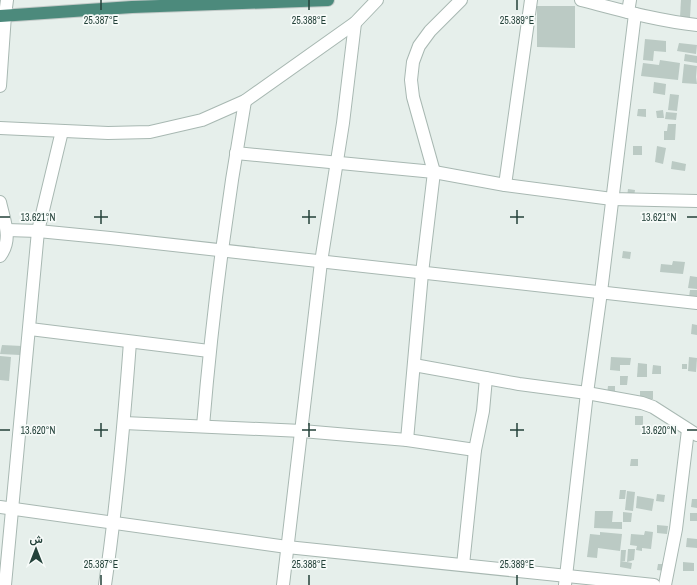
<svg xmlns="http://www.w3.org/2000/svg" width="697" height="585" viewBox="0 0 697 585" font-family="'Archivo Narrow',Vazirmatn,sans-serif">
  <rect width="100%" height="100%" fill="#e6efeb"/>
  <!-- building -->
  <g fill="#bbcac4">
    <polygon points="681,0 691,0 690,17 680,17"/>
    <polygon points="537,6 575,6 575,48 537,47"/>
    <polygon points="645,39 666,41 666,52 654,51 653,61 643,60"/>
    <polygon points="679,43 697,45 696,54 677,51"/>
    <polygon points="685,54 697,56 697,63 684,61"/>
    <polygon points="660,60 680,63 678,80 641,76 643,63 659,65"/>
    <polygon points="684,64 697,66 696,77 697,84 682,83"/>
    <polygon points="654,82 666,84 665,95 653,93"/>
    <polygon points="670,94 679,95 677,111 668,110"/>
    <polygon points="638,109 646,109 646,117 637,116"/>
    <polygon points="663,110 664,118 657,118 656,111"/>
    <polygon points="666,112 677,113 676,120 665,119"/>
    <polygon points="668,124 676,124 675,140 664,140 664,131 667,131"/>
    <rect x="633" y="146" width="9" height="9"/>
    <polygon points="657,146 666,148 663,164 655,162"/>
    <polygon points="672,161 686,164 685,171 671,169"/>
    <polygon points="628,189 635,190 634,197 627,197"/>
    <polygon points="623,251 631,252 630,259 622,258"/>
    <polygon points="673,261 685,262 683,274 660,272 661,264 672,265"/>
    <polygon points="690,276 697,277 697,289 688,288"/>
    <polygon points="690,290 697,290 697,298 689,297"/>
    <polygon points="692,324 697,325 697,335 691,334"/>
    <polygon points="2,345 22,346 20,355 0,354"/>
    <polygon points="0,356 11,357 9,381 0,380"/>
    <polygon points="611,357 631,358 630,365 620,365 620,371 610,370"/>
    <polygon points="689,357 697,358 696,372 688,371"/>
    <polygon points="638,363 647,364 647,377 637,377"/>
    <rect x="682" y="364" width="5" height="5"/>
    <polygon points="653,365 661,366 661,374 652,374"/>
    <polygon points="620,376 628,376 627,385 620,385"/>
    <polygon points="608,386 615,386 615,395 607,394"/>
    <rect x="640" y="391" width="13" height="8"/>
    <rect x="635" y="416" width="8" height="9"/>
    <polygon points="631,459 638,459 638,466 630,466"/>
    <polygon points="620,490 626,490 625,499 619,499"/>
    <polygon points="627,491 635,492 633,511 625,510"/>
    <polygon points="657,494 665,495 664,502 656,501"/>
    <polygon points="637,496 654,499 652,511 636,508"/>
    <polygon points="692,499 697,499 697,508 691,507"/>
    <polygon points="595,511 613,511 612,522 622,522 622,529 594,528"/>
    <polygon points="623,512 632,513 631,522 623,522"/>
    <rect x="690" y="513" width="7" height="8"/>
    <polygon points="657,525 668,526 667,534 657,533"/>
    <polygon points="645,531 653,532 651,549 642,548 642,551 636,550 637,546 630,545 631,534 644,535"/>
    <polygon points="600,532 622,534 620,551 598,548 597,558 587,557 590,534 600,535"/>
    <polygon points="687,538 697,539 697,548 686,547"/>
    <polygon points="628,549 635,549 634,560 627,562"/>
    <polygon points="621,550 626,550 625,561 621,561 632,563 631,569 620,567"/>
    <polygon points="683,562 694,563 694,571 683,571"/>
    <polygon points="658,564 665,564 665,571 657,570"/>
  </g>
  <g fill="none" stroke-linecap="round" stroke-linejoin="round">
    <defs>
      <g id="minor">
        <path d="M581 0C620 10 658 21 697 25"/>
        <polyline points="628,12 630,0"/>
        <polyline points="0,86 5,15 7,0"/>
        <polyline points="0,128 108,133 150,132 202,120 245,101 355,23 377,0"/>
        <polyline points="236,153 434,172 505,185 612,199 697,201"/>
        <polyline points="505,185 531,0"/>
        <path d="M0 202C4 221 13 239 0 256"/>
        <polyline points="7,230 38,231 110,238 697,303"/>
        <polyline points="30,329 209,351"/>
        <polyline points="414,365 519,384 587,393 642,403 653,407 697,435"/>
        <polyline points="124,423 302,431 407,440 475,450"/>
        <path d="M203 426C212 317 226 209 245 101"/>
        <polyline points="407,440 422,273 434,172 413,97 411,80 413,62 419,46 430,31 461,0"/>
        <polyline points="0,507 287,547 654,585"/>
        <polyline points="463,565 475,450 483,411 486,378"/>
        <polyline points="5,585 38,231 62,131"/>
        <path d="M105 585C117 504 124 423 130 342"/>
        <polyline points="283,585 321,262 343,123 355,23"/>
        <polyline points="565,585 587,393 601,292 635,14"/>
        <polyline points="665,585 676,529 688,430"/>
      </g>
      <polyline id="trunk" points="0,16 132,7 328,0"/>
    </defs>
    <!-- minor casing -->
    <use href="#minor" stroke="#a8b8b2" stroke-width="14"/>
    <!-- trunk casing -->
    <use href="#trunk" stroke="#c2cac8" stroke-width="14"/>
    <!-- minor -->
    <use href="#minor" stroke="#fff" stroke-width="12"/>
    <!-- trunk -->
    <use href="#trunk" stroke="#4c8a7c" stroke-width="12"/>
  </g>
  <!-- ticks -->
  <path fill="none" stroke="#24423a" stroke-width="1.5" d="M101 0V10M309 0V10M517 0V10M101 210V224M309 210V224M517 210V224M0 217H10M94 217H108M302 217H316M510 217H524M687 217H697M101 423V437M309 423V437M517 423V437M0 430H10M94 430H108M302 430H316M510 430H524M687 430H697M101 575V585M309 575V585M517 575V585"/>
  <g font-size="10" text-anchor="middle" fill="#24423a" stroke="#f7fbf9" stroke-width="3.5" stroke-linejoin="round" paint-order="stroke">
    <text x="101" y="24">25.387°E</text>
    <text x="309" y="24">25.388°E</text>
    <text x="517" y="24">25.389°E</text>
    <text x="38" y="221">13.621°N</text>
    <text x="659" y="221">13.621°N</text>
    <text x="38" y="434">13.620°N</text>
    <text x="659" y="434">13.620°N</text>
    <text x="101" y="568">25.387°E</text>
    <text x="309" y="568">25.388°E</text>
    <text x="517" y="568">25.389°E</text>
  </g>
  <!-- north arrow -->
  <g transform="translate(36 549)" stroke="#f7fbf9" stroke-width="3" paint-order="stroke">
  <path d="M0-3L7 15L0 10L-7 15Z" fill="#24423a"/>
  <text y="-6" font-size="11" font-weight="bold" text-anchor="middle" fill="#24423a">ش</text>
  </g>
</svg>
